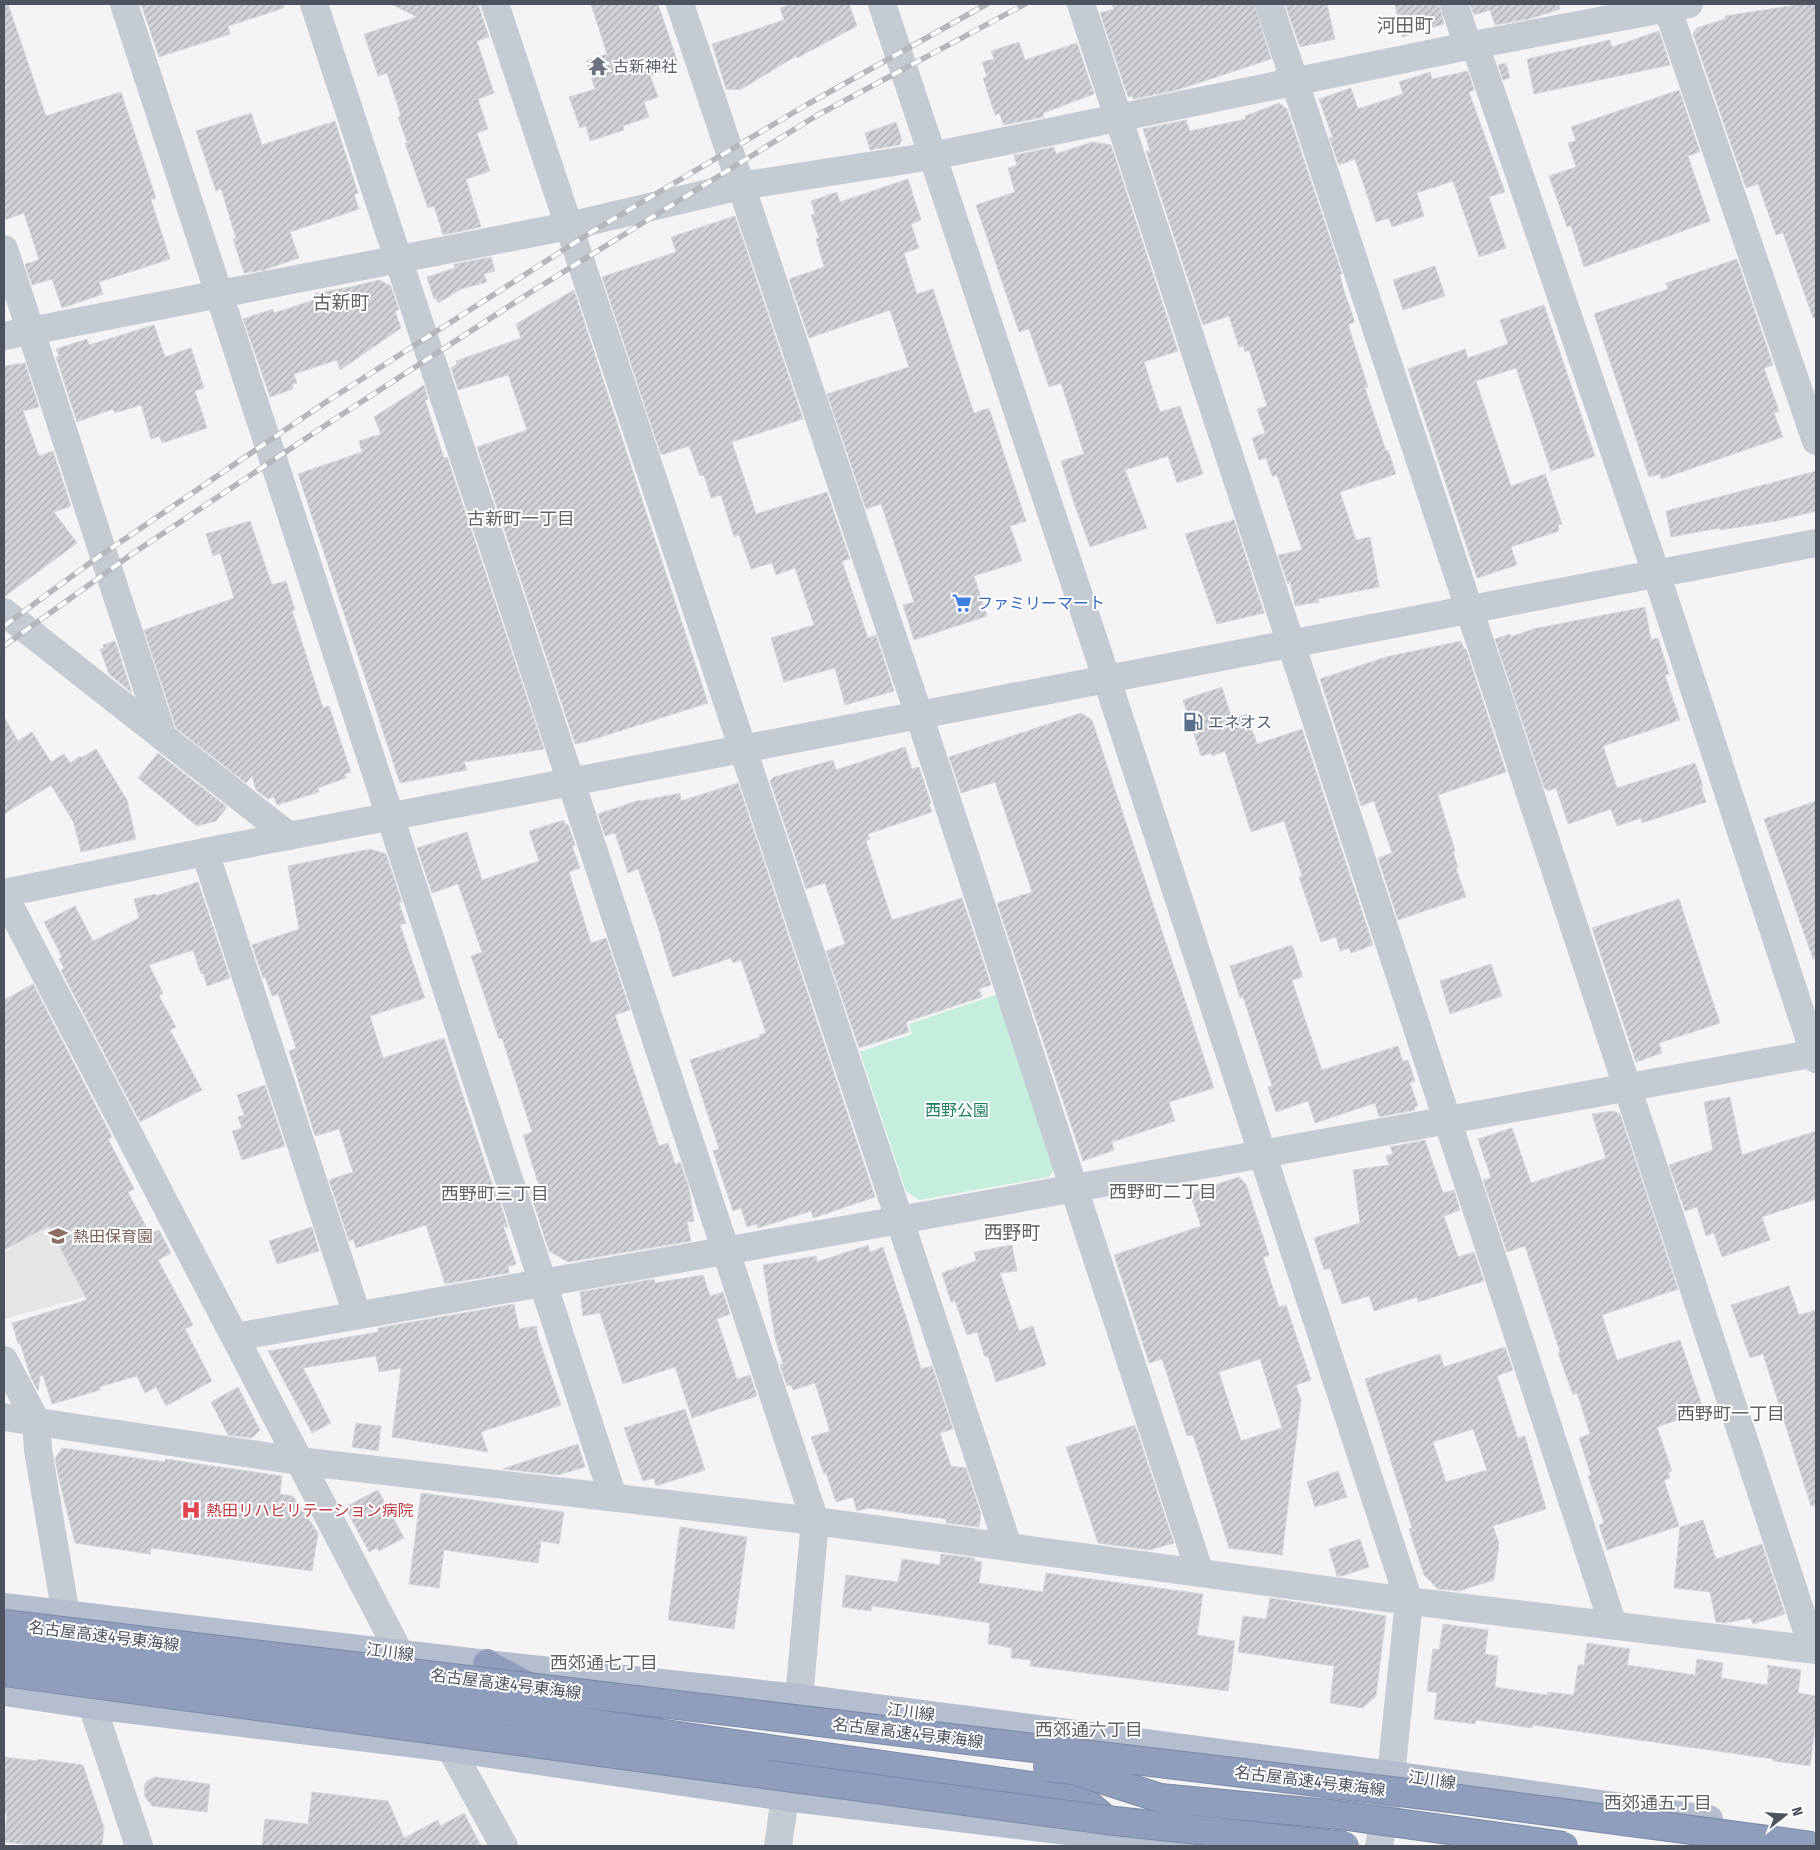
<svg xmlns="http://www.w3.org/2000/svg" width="1820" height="1850" viewBox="0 0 1820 1850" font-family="'Fira Sans Condensed','Noto Sans JP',sans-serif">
  <defs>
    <pattern id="building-hatch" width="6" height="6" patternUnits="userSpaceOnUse" patternTransform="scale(1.25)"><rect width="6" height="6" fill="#d0d2d7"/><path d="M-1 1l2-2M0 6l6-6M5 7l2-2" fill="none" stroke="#abadb2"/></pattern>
  </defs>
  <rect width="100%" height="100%" fill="#f5f3f3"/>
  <!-- education -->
  <polygon fill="#e6e5e4" points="58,1143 133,1284 4,1319 4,1252 14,1246 4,1227 4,1172"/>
  <!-- green -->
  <polygon fill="#c6eedc" points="998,994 1055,1168 1049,1177 919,1200 906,1191 860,1052 912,1034 909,1024"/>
  <!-- building -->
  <g fill="url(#building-hatch)" stroke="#d7d8de" fill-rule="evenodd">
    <polygon points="4,4 8,4 46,116 121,92 156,198 151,200 170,259 99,282 103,294 62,308 52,279 32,285 25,264 39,260 24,213 4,220"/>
    <polygon points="141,4 283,4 284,8 228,26 230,34 159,57"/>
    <polygon points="391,4 478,4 489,37 477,41 494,93 478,99 488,129 477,133 490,171 466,179 481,227 443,235 434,206 428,208 405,143 407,142 398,117 401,116 387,73 378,76 364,34 417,17"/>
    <polygon points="591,4 658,4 679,66 650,75 658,97 644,102 649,117 623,126 624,130 590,141 586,126 580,128 569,97 595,89 586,61 607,54"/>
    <polygon points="793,4 849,4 857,26 797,58 796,56 740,90 726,89 712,44 784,20 780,8"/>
    <polygon points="1112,4 1254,4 1271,59 1177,90 1133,99 1132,96 1128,97 1100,13 1114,9"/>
    <polygon points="1285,4 1327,4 1335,39 1300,47"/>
    <polygon points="1395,4 1439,4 1444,24 1402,37"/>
    <polygon points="1470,4 1559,4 1560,9 1529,19 1495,25 1490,10 1474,15"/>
    <polygon points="1802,4 1816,4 1816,317 1813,318 1783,233 1776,235 1758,184 1746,188 1693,34 1697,28 1725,19 1725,16"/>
    <polygon points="1659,31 1670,65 1534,94 1527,59 1610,40 1612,47"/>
    <polygon points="1019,42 1025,60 1077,43 1094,94 1043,113 1044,117 1004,125 999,113 995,115 983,78 987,77 982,62 994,59 991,51"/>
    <polygon points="1506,63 1510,78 1503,80 1498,65"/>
    <polygon points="1468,71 1474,90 1469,92 1505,192 1489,197 1506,248 1479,257 1453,181 1417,193 1424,216 1392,227 1389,218 1376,222 1355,159 1339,165 1329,137 1333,139 1319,99 1351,88 1358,109 1403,94 1399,82 1430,72 1432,79"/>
    <polygon points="1679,90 1700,152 1688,156 1710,221 1584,267 1571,226 1567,227 1549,176 1576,167 1568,143 1576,141 1571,127"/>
    <polygon points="1279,103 1287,109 1342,274 1340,275 1344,291 1355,322 1349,324 1350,331 1368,387 1365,388 1386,451 1388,450 1396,474 1340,492 1356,540 1370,537 1379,587 1318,599 1319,602 1295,606 1290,581 1288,584 1278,555 1302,550 1277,475 1272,476 1266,458 1259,460 1252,438 1265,433 1257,409 1267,406 1249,350 1245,352 1244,346 1239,347 1229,316 1203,325 1146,151 1150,151 1143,129 1186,120 1190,131 1246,119 1245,116"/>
    <polygon points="251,113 262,145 335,121 358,193 354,194 359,209 290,232 299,258 264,270 244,273 233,239 236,238 221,189 216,191 196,131"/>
    <polygon points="896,122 902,140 899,145 870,150 865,133"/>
    <polygon points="1092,142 1111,145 1178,351 1144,362 1160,412 1180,406 1203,474 1177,483 1168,456 1125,470 1147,528 1090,547 1074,503 1061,461 1084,454 1061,383 1049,387 1029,329 1019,332 976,205 1015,192 1008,168 1017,165 1014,155 1054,147 1056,154"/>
    <polygon points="908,179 921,220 911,224 919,248 904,253 917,294 933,289 974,413 989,408 1026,521 1010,526 1022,561 974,576 987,616 914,640 903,605 914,602 881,504 866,509 827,394 909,367 890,310 809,338 789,279 824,267 816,239 819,238 811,215 815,214 811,201 837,192 840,202"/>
    <polygon points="735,216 803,419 732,442 756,514 827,492 850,559 842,561 868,638 876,635 894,691 845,705 835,668 784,682 771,638 814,625 795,568 776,575 772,563 751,569 739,535 734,537 721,495 711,498 704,475 700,476 689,446 661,455 602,277 676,252 671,237"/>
    <polygon points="491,257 495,271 484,274 487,282 461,289 438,303 436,298 434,299 427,277 455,268 454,264"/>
    <polygon points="1737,259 1773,365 1764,368 1779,411 1774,413 1783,437 1661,479 1660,474 1649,477 1594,314 1668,289 1666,283"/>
    <polygon points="1435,266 1445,296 1403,310 1393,280"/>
    <polygon points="379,280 391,286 399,310 395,311 401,328 340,370 337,360 294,374 297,383 292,384 293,389 270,397 243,319 273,309 274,313 317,299 315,293 351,287"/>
    <polygon points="574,290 708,703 585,742 575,744 477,447 527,430 508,375 458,390 451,368 457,364 456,361 521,338 516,324"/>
    <polygon points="1544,305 1595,456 1551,471 1516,368 1476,381 1511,486 1545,474 1562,524 1558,525 1559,531 1511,547 1517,565 1477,578 1408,369 1465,349 1468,358 1508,344 1500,320"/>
    <polygon points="154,325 165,357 191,348 204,388 195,391 207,428 162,443 160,436 151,439 141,405 115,413 113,409 77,422 56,357 59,356 56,349 87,339 89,345"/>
    <polygon points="25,363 39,407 23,411 39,456 53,451 71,506 54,512 77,543 4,597 4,366"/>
    <polygon points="424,385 428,399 425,400 444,458 447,457 544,749 464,762 467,770 400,783 298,474 362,452 359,441 381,434 374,417"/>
    <polygon points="1816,471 1816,511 1777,521 1720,530 1720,528 1671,537 1666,511"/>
    <polygon points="1234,520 1264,613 1217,624 1185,534"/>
    <polygon points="250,521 272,585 286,581 295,610 292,611 323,708 329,706 351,772 345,774 346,778 318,788 319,792 277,805 274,797 268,799 256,790 252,776 246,783 176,728 144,630 234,598 220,553 213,556 206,534"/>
    <polygon points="1645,607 1651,640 1658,638 1669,674 1665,675 1680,720 1603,746 1617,788 1695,763 1703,786 1701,787 1706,802 1642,823 1641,818 1617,826 1611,809 1568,824 1556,788 1547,791 1544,787 1495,639 1510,634 1511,637 1533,629"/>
    <polygon points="115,641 132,693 109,674 100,649 104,648 103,645"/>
    <polygon points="1461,641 1464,649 1466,649 1506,772 1438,795 1455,851 1453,851 1458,868 1456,868 1466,897 1398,920 1378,858 1392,853 1374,801 1361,806 1320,679 1386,657"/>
    <polygon points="1222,687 1232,719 1247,714 1257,744 1302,729 1373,945 1351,953 1349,948 1340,951 1336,937 1321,942 1299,877 1302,876 1284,821 1251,832 1225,751 1212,756 1211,753 1201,756 1183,700"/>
    <polygon points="1081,713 1092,720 1214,1088 1169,1102 1175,1121 1112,1142 1114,1150 1083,1161 997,903 1032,892 995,782 961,793 949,757"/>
    <polygon points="4,717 18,741 32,732 51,762 64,754 70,763 80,756 81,758 96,749 127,800 136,839 81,852 74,823 51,785 4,814"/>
    <polygon points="905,747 912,769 919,767 931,803 929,804 932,812 868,834 870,839 866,841 892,920 962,898 991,985 979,989 982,997 906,1022 909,1032 859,1048 826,951 845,944 825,883 806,889 770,781 774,777 833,760 836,770"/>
    <polygon points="158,753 227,807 216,821 197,826 138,778"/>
    <polygon points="738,783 875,1197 813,1218 811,1211 758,1228 757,1224 747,1227 741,1208 733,1211 713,1151 719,1149 690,1060 760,1037 759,1035 766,1033 741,960 733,963 731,958 673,977 660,936 661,936 638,869 628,873 615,833 605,836 598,814 640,800 641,801 680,793 681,801"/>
    <polygon points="1816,801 1816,958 1813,959 1764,819"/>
    <polygon points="564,820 565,825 568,824 575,845 572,846 580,868 569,872 591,943 606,938 630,1010 615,1015 659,1146 668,1143 675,1164 680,1162 689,1188 694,1221 687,1222 691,1241 568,1262 549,1251 530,1192 540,1189 523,1135 532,1132 502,1038 499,1039 471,956 482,952 458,884 432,893 417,848 467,832 482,880 539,861 529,831"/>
    <polygon points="370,849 386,854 402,902 399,903 406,923 400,925 425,998 370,1016 383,1058 444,1038 498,1202 500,1202 508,1228 503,1225 516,1264 508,1267 509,1273 445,1284 426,1225 356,1248 353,1239 349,1241 329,1180 353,1172 339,1129 315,1136 289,1051 296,1048 278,994 272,996 265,977 263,978 252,945 299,929 288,866"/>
    <polygon points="198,882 230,978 207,986 203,973 201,974 193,950 149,965 163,993 159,996 176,1027 170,1030 202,1090 140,1122 61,970 64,968 59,959 62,957 44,922 75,906 93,941 139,918 134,899 156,894 156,896"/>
    <polygon points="1679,899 1720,1023 1659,1043 1662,1053 1636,1062 1592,928"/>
    <polygon points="1292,945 1303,977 1292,980 1322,1070 1398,1046 1403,1062 1408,1060 1415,1081 1410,1083 1418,1106 1414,1107 1415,1110 1379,1117 1375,1103 1315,1123 1308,1101 1276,1112 1268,1087 1272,1086 1243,997 1240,998 1230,966"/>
    <polygon points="1491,964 1502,996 1450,1014 1440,981"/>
    <polygon points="33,984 112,1137 108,1139 134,1189 128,1192 150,1234 159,1230 171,1253 158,1260 193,1325 185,1329 212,1381 166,1406 156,1387 145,1393 137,1376 99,1387 100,1390 52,1404 43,1375 40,1376 38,1391 31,1378 20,1343 18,1344 12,1323 87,1300 49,1226 4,1250 4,1000"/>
    <polygon points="265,1085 285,1146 242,1160 232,1131 242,1128 238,1117 244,1115 237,1095"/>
    <polygon points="1730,1097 1742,1155 1816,1131 1816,1199 1762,1217 1770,1240 1722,1257 1714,1233 1706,1236 1697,1207 1685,1211 1669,1165 1713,1150 1704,1102"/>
    <polygon points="1613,1111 1620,1114 1678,1289 1602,1315 1617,1360 1680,1340 1704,1411 1657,1427 1672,1471 1668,1472 1670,1478 1664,1480 1679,1526 1607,1550 1599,1525 1604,1523 1588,1476 1591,1475 1579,1438 1590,1434 1577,1393 1573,1395 1558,1353 1560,1352 1525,1246 1507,1252 1483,1180 1491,1178 1478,1139 1512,1128 1531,1183 1606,1158 1592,1114"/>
    <polygon points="1425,1140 1443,1193 1454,1190 1460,1210 1444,1216 1458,1257 1474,1252 1484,1281 1418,1302 1417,1297 1374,1311 1369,1296 1342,1304 1330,1268 1324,1270 1314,1238 1360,1223 1353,1170 1389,1165 1386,1156 1393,1154 1390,1147"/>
    <path d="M1239 1177 1246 1184 1269 1255 1263 1257 1279 1307 1286 1305 1311 1380 1296 1385 1301 1400 1282 1555 1229 1548 1193 1435 1187 1436 1162 1359 1149 1363 1114 1255 1201 1226 1190 1193ZM1260 1359 1282 1428 1241 1441 1219 1372Z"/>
    <polygon points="312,1227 319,1251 277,1264 269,1241"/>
    <polygon points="868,1245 870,1252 883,1247 907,1320 921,1369 932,1366 953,1429 940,1433 951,1466 966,1468 981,1514 979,1527 946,1523 946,1519 868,1508 857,1511 853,1497 836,1502 826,1473 824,1474 811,1437 830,1431 815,1383 793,1390 791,1385 787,1386 780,1365 783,1364 775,1338 763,1265 816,1256 817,1262"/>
    <polygon points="1012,1245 1017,1271 1000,1273 1019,1331 1033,1326 1046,1365 996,1382 988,1356 985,1357 977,1332 967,1335 955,1301 951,1302 942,1273 976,1261 974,1252"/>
    <polygon points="703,1275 710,1296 723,1292 730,1314 717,1319 737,1379 750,1375 757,1396 692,1418 675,1367 623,1384 600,1313 583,1316 580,1292 654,1279 655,1283"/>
    <polygon points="1789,1286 1799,1315 1816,1310 1816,1505 1811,1506 1763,1354 1750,1358 1731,1305"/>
    <polygon points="514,1304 519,1329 536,1326 538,1336 561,1405 481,1432 488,1452 392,1437 401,1368 379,1372 376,1356 303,1368 331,1423 312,1433 268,1351 378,1332 378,1328"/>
    <path d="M1505 1347 1513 1370 1497 1376 1518 1438 1525 1436 1546 1509 1493 1526 1499 1543 1494 1580 1459 1591 1438 1589 1424 1575 1409 1529 1412 1528 1365 1379 1440 1354 1444 1367ZM1473 1429 1487 1470 1446 1482 1433 1442Z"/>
    <polygon points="238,1387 260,1430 252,1438 228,1435 211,1402"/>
    <polygon points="685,1409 705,1470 656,1486 654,1478 643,1481 624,1428"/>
    <polygon points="356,1423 381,1426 378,1451 352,1447"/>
    <polygon points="1135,1425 1174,1543 1149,1550 1098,1543 1066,1447"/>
    <polygon points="578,1444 585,1467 558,1475 502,1469"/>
    <polygon points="62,1448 165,1462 165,1459 282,1476 280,1494 293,1496 318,1533 312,1571 151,1548 150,1554 75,1543 60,1484 55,1459"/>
    <polygon points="1338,1471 1347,1497 1315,1507 1307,1482"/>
    <polygon points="378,1490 404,1538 379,1551 377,1548 369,1552 345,1507"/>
    <polygon points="421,1493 564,1512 559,1544 541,1541 538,1563 444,1550 439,1588 409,1584"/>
    <polygon points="1703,1520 1716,1559 1762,1544 1785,1614 1753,1624 1751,1618 1725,1623 1716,1622 1710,1592 1674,1588 1680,1527"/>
    <polygon points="680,1527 747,1537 734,1629 668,1620"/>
    <polygon points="1360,1539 1369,1567 1342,1576 1337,1576 1329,1549"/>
    <polygon points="941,1554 975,1558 974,1561 982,1562 979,1583 1043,1592 1046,1573 1203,1594 1197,1635 1235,1641 1228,1691 1030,1666 1031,1660 1011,1658 1012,1648 988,1644 990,1623 872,1606 871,1611 842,1607 846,1575 898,1582 902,1559 940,1565"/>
    <polygon points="1270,1598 1386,1616 1376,1696 1363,1708 1330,1703 1334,1666 1238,1652 1243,1616 1266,1619"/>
    <polygon points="1443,1624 1488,1630 1485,1654 1498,1656 1495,1687 1548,1695 1548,1692 1574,1695 1578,1665 1584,1665 1587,1643 1630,1649 1627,1665 1695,1675 1697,1659 1723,1663 1721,1678 1767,1685 1769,1672 1767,1665 1801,1670 1798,1693 1816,1696 1816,1722 1810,1766 1773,1761 1773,1759 1533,1725 1532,1728 1476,1720 1475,1724 1434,1719 1437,1693 1427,1691 1433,1649 1439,1650"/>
    <polygon points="4,1757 37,1761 38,1759 83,1765 104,1827 102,1846 41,1846 4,1842 7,1813 4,1813"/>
    <polygon points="155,1777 210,1784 207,1812 152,1806 145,1797 144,1786 147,1781"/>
    <polygon points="312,1792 388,1801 404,1838 438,1820 440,1826 464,1813 481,1846 262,1846 265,1819 308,1824"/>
  </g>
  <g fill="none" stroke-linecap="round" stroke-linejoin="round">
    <defs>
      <g id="highway">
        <polyline points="487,1664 530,1687"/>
        <polyline points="585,1704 648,1718"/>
        <polyline points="762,1748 1074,1792 1106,1820"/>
      </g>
    </defs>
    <!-- highway casing -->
    <use href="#highway" stroke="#7a89a9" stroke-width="30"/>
    <!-- minor -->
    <g stroke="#c5cbd3" stroke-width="28">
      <polyline points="124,4 613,1497"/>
      <polyline points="314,4 815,1521 799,1698"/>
      <polyline points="495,4 1008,1546"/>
      <polyline points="680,4 919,715 1200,1573"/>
      <polyline points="882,4 1107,680 1409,1601 1391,1775 1379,1846"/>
      <polyline points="1081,4 1613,1625"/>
      <polyline points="1269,4 1813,1649"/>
      <polyline points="1454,4 1468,46"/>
      <polyline points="1667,7 1816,441"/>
      <polyline points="1475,45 1656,573 1816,1059"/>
      <polyline points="4,249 163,737"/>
      <polyline points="4,336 569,226 740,186 932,156 1468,46 1689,4"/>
      <polyline points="4,612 289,836"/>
      <polyline points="205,852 357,1315"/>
      <polyline points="4,893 205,852 1816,543"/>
      <polyline points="4,895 409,1671"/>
      <polyline points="235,1337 900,1220 1816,1053"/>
      <polyline points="4,1360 36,1421 38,1450 66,1615"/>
      <polyline points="4,1417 299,1461 815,1521 1409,1601 1816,1650"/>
      <polyline points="92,1705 139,1846"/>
      <polyline points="441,1731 504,1846"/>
      <polyline points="778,1846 785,1797"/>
    </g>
    <!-- major -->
    <g stroke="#b5becf" stroke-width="28">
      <polyline points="4,1607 487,1664 799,1698 1391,1775 1709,1819"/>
      <polyline points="4,1692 92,1705 450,1748 785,1797 1191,1846"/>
    </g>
    <!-- highway -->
    <use href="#highway" stroke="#8f9ebd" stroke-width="28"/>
    <defs>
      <g id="rail">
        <polyline points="4,626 94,560 326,402 593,231 808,104 987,4"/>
        <polyline points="4,646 132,554 338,417 531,292 816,116 1025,4"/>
      </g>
    </defs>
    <!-- rail casing -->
    <use href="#rail" stroke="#b6b7bc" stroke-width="5.5"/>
    <!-- rail -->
    <use href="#rail" stroke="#fff" stroke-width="4" stroke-dasharray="11" stroke-linecap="butt"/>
    <defs>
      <g id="highway-bridge">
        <polyline points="4,1624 1458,1799 1812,1846"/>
        <polyline points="12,1650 520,1713 762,1748"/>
        <polyline points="4,1672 1106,1820 1345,1846"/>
        <polyline points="1047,1767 1073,1770 1160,1798 1340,1815 1564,1846"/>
      </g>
    </defs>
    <!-- highway-bridge casing -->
    <use href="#highway-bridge" stroke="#7a89a9" stroke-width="30" stroke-linecap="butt"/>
    <!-- highway-bridge -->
    <use href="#highway-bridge" stroke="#8f9ebd" stroke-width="28"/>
  </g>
  <!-- icons -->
  <defs>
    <symbol id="temple-bare" viewBox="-9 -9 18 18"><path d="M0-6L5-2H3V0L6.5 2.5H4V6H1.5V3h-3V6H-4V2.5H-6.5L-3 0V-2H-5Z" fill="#6b7280" stroke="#fff" stroke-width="2.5" paint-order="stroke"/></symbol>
    <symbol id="supermarket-bare" viewBox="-9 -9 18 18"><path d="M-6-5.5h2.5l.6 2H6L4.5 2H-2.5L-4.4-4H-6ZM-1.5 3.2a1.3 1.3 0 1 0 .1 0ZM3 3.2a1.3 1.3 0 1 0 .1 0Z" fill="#3f7fe0" stroke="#fff" stroke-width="2.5" paint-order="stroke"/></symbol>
    <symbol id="fuel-bare" viewBox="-9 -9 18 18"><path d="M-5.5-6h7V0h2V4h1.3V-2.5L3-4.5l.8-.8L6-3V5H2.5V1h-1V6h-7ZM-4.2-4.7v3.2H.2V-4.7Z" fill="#5c6f8a" stroke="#fff" stroke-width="2.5" paint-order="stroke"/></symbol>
    <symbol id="school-bare" viewBox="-9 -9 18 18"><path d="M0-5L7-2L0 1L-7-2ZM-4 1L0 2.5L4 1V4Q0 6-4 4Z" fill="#8d6e63" stroke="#fff" stroke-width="2.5" paint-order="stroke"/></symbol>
    <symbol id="hospital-bare" viewBox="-9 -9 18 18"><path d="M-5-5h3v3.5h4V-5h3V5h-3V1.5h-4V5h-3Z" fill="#e0444e" stroke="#fff" stroke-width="2.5" paint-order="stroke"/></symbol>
  </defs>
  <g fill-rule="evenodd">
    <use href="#temple-bare" x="584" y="52" width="28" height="28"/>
    <use href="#supermarket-bare" x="948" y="589" width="28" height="28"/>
    <use href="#fuel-bare" x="1179" y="708" width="28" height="28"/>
    <use href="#school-bare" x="44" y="1222" width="28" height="28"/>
    <use href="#hospital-bare" x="177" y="1496" width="28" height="28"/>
  </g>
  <g text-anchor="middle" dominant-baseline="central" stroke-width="4" stroke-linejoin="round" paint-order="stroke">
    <!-- worship labels -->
    <g font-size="16" fill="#5b616d" stroke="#fff" text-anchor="start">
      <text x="613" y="66">古新神社</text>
    </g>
    <!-- shop labels -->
    <g font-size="16" fill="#366cbe" stroke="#fff" text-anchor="start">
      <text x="977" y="603">ファミリーマート</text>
    </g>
    <!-- service labels -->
    <g font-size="16" fill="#4e5e75" stroke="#fff" text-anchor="start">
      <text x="1208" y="722">エネオス</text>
    </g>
    <!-- park labels -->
    <g font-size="16" fill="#1e7f5e" stroke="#fff">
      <text x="957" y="1110">西野公園</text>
    </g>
    <!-- education labels -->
    <g font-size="16" fill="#785e54" stroke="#fff" text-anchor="start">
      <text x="73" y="1236">熱田保育園</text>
    </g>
    <!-- health labels -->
    <g font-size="16" fill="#be3a42" stroke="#fff" text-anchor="start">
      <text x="206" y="1510">熱田リハビリテーション病院</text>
    </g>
    <!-- street labels -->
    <g font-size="16" fill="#4c535f" stroke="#fff">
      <text transform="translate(104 1636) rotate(7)">名古屋高速4号東海線</text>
      <text transform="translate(390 1652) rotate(7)">江川線</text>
      <text transform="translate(506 1684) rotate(7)">名古屋高速4号東海線</text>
      <text transform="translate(911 1712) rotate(7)">江川線</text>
      <text transform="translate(908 1733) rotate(7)">名古屋高速4号東海線</text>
      <text transform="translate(1432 1780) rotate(8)">江川線</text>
      <text transform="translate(1310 1781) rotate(7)">名古屋高速4号東海線</text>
    </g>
    <!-- neighbourhood labels -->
    <g font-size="18" fill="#606267" stroke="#fff">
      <text x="521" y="519">古新町一丁目</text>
      <text x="1163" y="1192">西野町二丁目</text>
      <text x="495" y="1194">西野町三丁目</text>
      <text x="1731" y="1414">西野町一丁目</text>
      <text x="604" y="1663">西郊通七丁目</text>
      <text x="1089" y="1730">西郊通六丁目</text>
      <text x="1658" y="1803">西郊通五丁目</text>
    </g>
    <!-- quarter labels -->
    <g font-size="19" fill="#606267" stroke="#fff">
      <text x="1405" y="25">河田町</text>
      <text x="341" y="302">古新町</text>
      <text x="1012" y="1232">西野町</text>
    </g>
  </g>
  <!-- border -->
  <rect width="1820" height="1850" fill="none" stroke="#4c535f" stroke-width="10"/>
  <!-- north arrow -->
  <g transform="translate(1785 1815) rotate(73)" stroke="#ffffff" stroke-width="4" paint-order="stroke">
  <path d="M0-4L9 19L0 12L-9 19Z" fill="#4c535f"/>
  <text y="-8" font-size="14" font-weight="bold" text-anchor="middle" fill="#4c535f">N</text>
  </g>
</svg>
